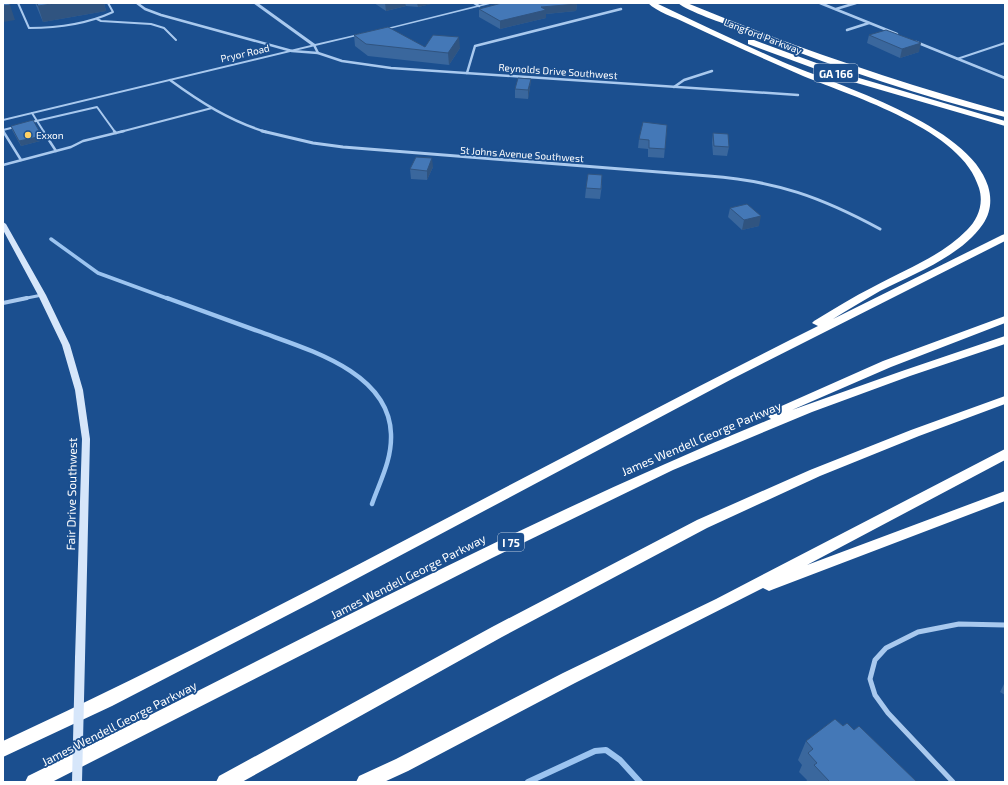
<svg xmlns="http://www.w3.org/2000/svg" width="1008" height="785" viewBox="0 0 1008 785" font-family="'Exo 2',sans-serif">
  <rect width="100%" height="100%" fill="#1b4f8f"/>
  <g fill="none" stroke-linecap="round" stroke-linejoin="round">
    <!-- stream-far2 -->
    <polyline stroke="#9cc4f0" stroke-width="3.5" points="51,239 98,273 169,299"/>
    <!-- stream-far1 -->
    <path stroke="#9cc4f0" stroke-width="4.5" d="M167 298C197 309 227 320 258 331 306 349 389 371 391 434 392 460 380 481 372 504"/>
    <!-- stream -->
    <polyline stroke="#9cc4f0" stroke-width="6" points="528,782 595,751 606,750 620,760 640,782"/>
    <!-- service-far1 -->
    <g stroke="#a9c9ee" stroke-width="2">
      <path d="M18 3 29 28C58 28 87 24 113 12L108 3"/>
      <polyline points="201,3 206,3"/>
      <polyline points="97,19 101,21 151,24 164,28 176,40"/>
      <polyline points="957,59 1005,43"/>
      <polyline points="32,113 44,132"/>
      <polyline points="32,122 97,107 115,132"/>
      <polyline points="3,130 15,127"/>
      <polyline points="3,130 4,132"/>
      <polyline points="120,132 212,108"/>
    </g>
    <!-- service -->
    <g stroke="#a9c9ee" stroke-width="2.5">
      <polyline points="3,131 21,160"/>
      <polyline points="43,131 56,151"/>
      <polyline points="114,131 116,133"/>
      <polyline points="3,165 71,147 83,141 124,131"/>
    </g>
    <!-- minor-far3 -->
    <g stroke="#a9c9ee" stroke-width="2.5">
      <polyline points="137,3 145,9 161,15 292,51 318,53 342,61 391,68 798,95"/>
      <polyline points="474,3 479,6"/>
      <polyline points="820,3 897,34"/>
      <polyline points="836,9 856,3"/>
      <polyline points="847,30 869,23"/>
      <polyline points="916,42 1005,78"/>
      <polyline points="314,45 318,53"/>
      <polyline points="467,73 475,46 621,9"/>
      <path d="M170 80C200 102 230 121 266 132"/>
      <polyline points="674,87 684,80 712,71"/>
    </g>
    <!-- minor-far2 -->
    <g stroke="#a9c9ee" stroke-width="3">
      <path d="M262 131 313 143 343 147 709 176C776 181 821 197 880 229"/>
      <polyline points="22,299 42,295"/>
    </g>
    <!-- minor-far1 -->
    <polyline stroke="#a9c9ee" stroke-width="4" points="3,303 27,298"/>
    <!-- minor -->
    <polyline stroke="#a9c9ee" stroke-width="5" points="953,782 888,713 875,695 870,679 875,660 886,648 918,632 959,624 1005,625"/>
    <!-- tertiary -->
    <g fill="#a9c9ee" fill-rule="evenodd">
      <polygon points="253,3 258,3 315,44 363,33 365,34 3,121 3,119 311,45"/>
      <polygon points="487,3 494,3 381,31 379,30"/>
    </g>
    <!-- secondary -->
    <polygon fill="#d6e6fa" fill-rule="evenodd" points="3,222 6,224 46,295 70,345 83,390 90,439 85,658 84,661 80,663 76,661 75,658 82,439 75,390 62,345 38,295 3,230"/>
    <!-- motorway -->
    <g fill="#fff" fill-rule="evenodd">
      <path d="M648 3H656C698 23 740 43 783 62 837 85 970 125 988 186 992 199 991 212 983 224 960 257 915 273 880 291 864 300 848 310 833 319L1002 235 1005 234V241L732 379 313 602 112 706 3 757V741C280 613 545 462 818 326L812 323 814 321C834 309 853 297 873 287 904 270 942 256 967 230 978 219 984 204 979 188 963 130 854 97 803 76 764 59 724 41 686 23 674 17 657 12 648 3Z"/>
      <path d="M678 3H687C791 46 897 82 1005 112V117C915 95 825 64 739 29 725 24 687 11 678 3Z"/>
      <polygon points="748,40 754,40 849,75 1005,121 1005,126 843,79 748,44"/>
      <path d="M1005 316V323L891 367 792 410 902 371 1005 336V344L910 376 812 412 673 470 492 558 52 782H25L28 776C274 655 516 523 771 419L766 415 768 412 883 361Z"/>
      <polygon points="1005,396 1005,404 919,436 820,476 707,528 502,637 242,782 216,782 219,776 492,627 697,520 810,470 911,430"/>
      <polygon points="1005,449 1005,460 807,565 1005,491 1005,501 774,589 769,591 763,588 575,683 408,771 384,782 356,782 359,776 396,759 563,673 716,599"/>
    </g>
    <!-- secondary-bridge -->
    <polyline stroke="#d6e6fa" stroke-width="10" points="77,782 80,658"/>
  </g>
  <!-- wall -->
  <g fill="#3a679d">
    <polygon points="35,3 104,3 106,11 43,22"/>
    <polygon points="374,3 435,3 418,7 406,6 386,11"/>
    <polygon points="577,4 576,11 546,14 546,18 500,29 479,17 479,9"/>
    <polygon points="354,35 425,47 460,48 449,65 368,56 355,46"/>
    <polygon points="869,35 919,52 900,58 867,43"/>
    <polygon points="531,79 530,87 528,99 515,98 515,89"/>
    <polygon points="667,125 664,158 648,157 648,149 638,148 639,139"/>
    <polygon points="11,126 42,136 44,140 21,146 12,130"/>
    <polygon points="713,133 729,147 727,156 713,155 712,142"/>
    <polygon points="433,167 427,180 411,179 410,169"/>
    <polygon points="602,185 600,199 585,198 586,188"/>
    <polygon points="730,208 759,226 742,230 728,217"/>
    <polygon points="1005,682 1005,695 1000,692"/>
    <polygon points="843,726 854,730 917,782 806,782 807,780 799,772 802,765 798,760 806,741"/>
  </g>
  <!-- shaded-wall -->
  <g fill="#305480">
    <polygon points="58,3 104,3 106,11 43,22 38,6"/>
    <polygon points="385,3 405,3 406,6 386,11"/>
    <polygon points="417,3 435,3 418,7"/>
    <polygon points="577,4 576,11 546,14 546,18 500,29 500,21 541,7"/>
    <polygon points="10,5 15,20 3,22 3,6"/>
    <polygon points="459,37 460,48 449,65 448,53"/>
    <polygon points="921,43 919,52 900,58 902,49"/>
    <polygon points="531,79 530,87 528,99 528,90"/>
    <polygon points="42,136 44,140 21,146 19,141"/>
    <polygon points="432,158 433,167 427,180 427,171"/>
    <polygon points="761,216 759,226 742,230 744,220"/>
  </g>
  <!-- building -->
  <g fill="#4478b7" stroke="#305480">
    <polygon points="3,3 10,3 10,5 3,6"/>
    <polygon points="37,3 58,3 38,6"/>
    <polygon points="502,3 576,3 577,4 541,7 546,10 500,21 479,9"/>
    <polygon points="388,27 425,47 433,35 459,37 448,53 366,44 354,35"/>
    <polygon points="886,30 921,43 902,49 869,35"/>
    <polygon points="518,78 531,79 528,90 515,89"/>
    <polygon points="33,120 42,136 19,141 11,126"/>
    <polygon points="643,122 667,125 665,149 649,148 649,140 639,139"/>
    <polygon points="713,133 728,134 729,147 714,146"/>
    <polygon points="416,157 432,158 427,171 410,169"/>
    <polygon points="588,174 602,175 601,189 586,188"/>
    <polygon points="747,204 761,216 744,220 730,208"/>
    <polygon points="835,719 843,726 847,723 854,730 859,726 917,782 830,782 814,765 817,763 808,753 813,749 806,741"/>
  </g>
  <!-- markers -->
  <circle fill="#ffd166" stroke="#1b4f8f" stroke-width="1.5" cx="28" cy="135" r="4"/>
  <g text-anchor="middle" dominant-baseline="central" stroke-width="3.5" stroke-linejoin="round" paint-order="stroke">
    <!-- far-street labels -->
    <g font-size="10" fill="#fff" stroke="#1b4f8f">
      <text transform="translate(763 36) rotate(21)">Langford Parkway</text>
      <text transform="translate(245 53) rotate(-13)">Pryor Road</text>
      <text transform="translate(558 71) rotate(4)">Reynolds Drive Southwest</text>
      <text transform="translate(522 154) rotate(4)">St Johns Avenue Southwest</text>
    </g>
    <!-- far-poi labels -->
    <g font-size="10" fill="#fff" stroke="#1b4f8f" text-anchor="start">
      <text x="36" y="135">Exxon</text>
    </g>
    <!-- shield labels -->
    <g fill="#1b4f8f" stroke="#bbcadd" stroke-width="1">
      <rect x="814" y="64" width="44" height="18" rx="3"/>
      <rect x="498" y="533" width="26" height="18" rx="3"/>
    </g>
    <g font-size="11" font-weight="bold" fill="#fff">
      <text x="836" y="73">GA 166</text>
      <text x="511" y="542">I 75</text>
    </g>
    <!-- street labels -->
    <g font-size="12" fill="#fff" stroke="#1b4f8f">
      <text transform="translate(701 438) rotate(-23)">James Wendell George Parkway</text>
      <text transform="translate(71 494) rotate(-89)">Fair Drive Southwest</text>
      <text transform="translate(408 576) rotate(-27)">James Wendell George Parkway</text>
      <text transform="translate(119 723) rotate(-27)">James Wendell George Parkway</text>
    </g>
  </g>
  <!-- border -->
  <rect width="1008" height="785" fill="none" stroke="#ffffff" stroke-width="8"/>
</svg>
